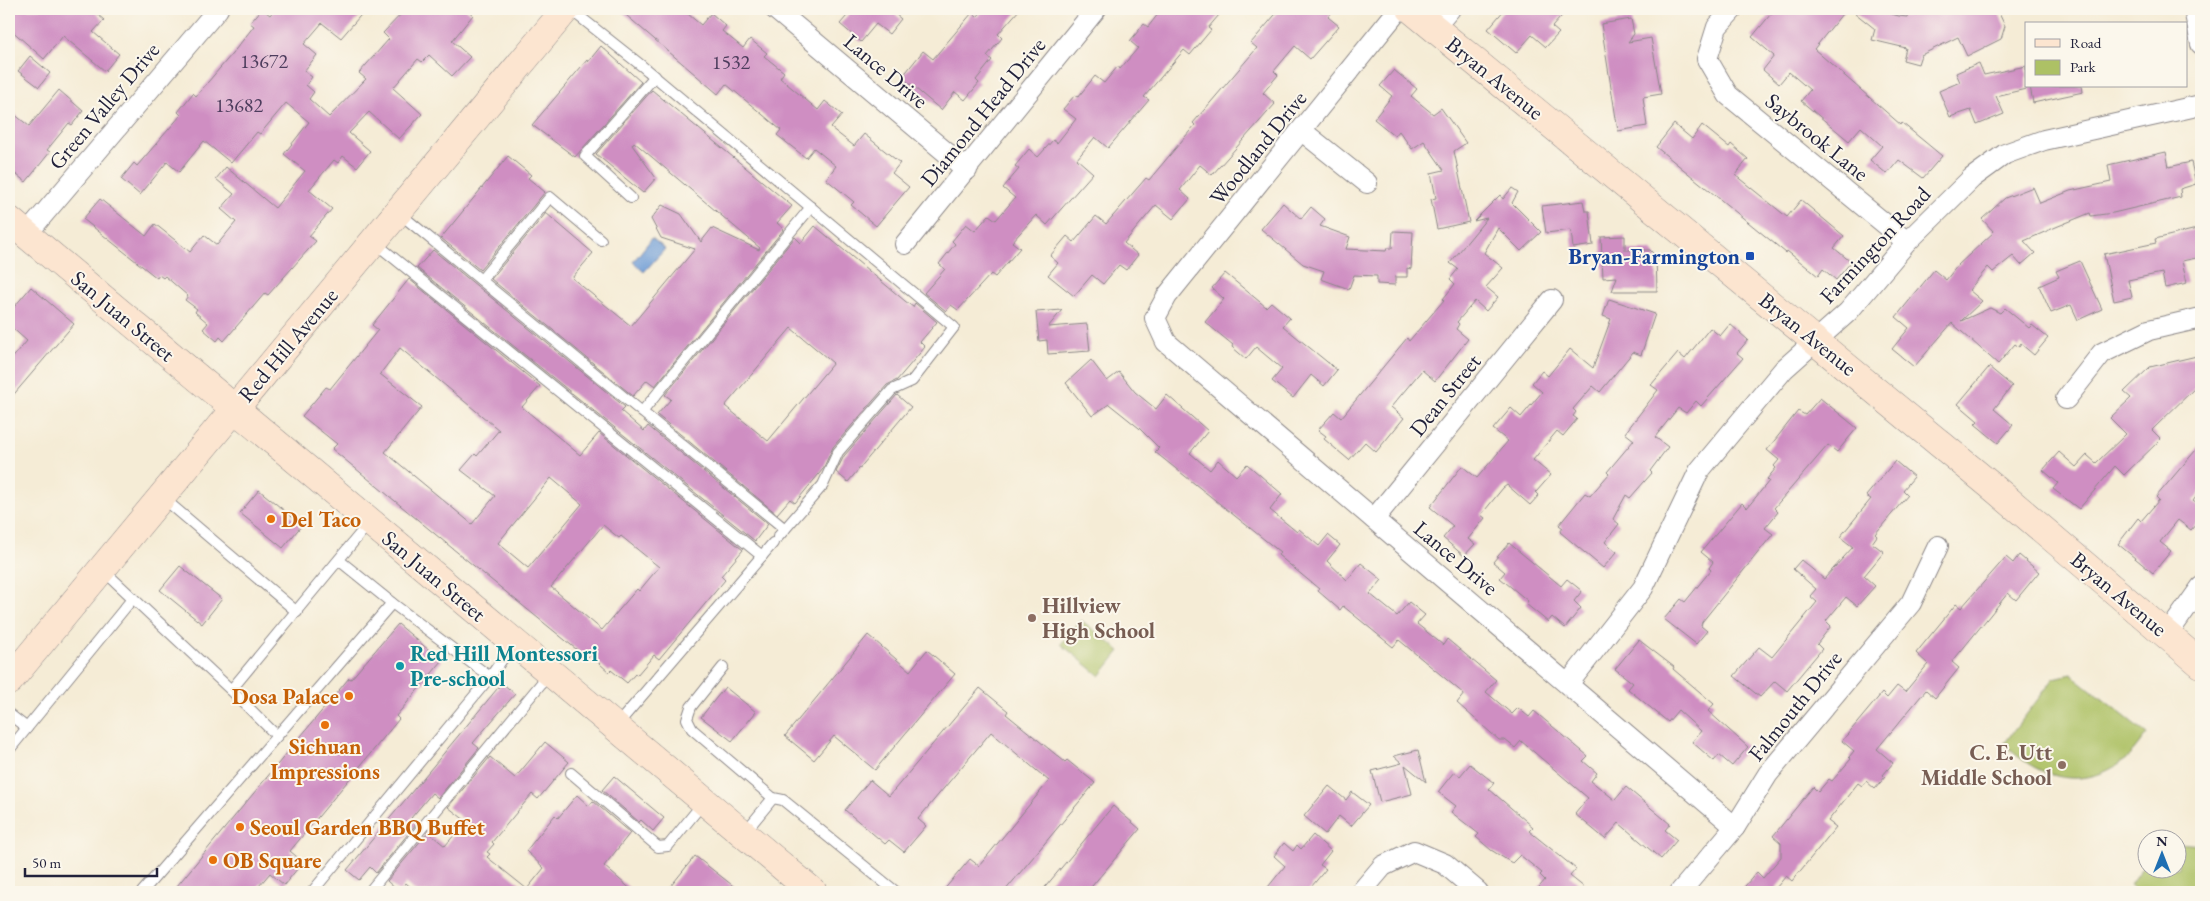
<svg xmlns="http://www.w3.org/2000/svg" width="2210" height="901" viewBox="0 0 2210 901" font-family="'EB Garamond',serif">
  <rect width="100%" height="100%" fill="#fbf7ec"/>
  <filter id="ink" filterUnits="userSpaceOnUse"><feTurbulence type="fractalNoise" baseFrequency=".02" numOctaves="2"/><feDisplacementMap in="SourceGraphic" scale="10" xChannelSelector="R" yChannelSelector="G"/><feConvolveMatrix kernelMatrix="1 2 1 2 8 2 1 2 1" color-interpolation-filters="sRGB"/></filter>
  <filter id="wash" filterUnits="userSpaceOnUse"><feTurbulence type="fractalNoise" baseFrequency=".0096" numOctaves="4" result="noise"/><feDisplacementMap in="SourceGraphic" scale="20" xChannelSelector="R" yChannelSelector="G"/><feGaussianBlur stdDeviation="1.12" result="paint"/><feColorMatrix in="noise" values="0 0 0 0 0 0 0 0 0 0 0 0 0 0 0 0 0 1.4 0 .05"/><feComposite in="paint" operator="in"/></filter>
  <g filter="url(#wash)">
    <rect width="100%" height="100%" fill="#f5ecd6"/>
    <!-- green -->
    <g fill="#adc165" stroke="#687250">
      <polygon points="1081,620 1120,651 1100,676 1061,644"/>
      <path d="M2071 674 2147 734C2141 741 2135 751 2127 758 2085 792 2040 780 2004 744L2054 678Z"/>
      <polygon points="2178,843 2201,845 2201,892 2139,892 2130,885 2147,861 2148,868 2178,868"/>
    </g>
    <!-- water -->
    <polygon fill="#6e9cd6" stroke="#485f88" points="652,238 665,249 644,272 633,262"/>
    <g id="blocks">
      <!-- building -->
      <g fill="#cf8ec2" fill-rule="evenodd">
        <polygon points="9,9 91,9 104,20 93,32 119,54 105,71 63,36 44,59 9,28"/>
        <polygon points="262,9 270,15 275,9 366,9 341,38 322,23 304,44 317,55 304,71 312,77 306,85 314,92 309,99 329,117 366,79 359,73 389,39 383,33 406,9 466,9 473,15 452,41 470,57 452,76 429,55 422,62 418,59 393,88 422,114 399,139 369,112 349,133 370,151 357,167 343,156 338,163 334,160 309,190 332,209 309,236 316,241 268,295 265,293 224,341 220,337 217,341 203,329 208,323 195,312 197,309 185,300 188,296 165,276 163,278 159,275 157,278 83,219 100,199 146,236 155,224 190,252 204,235 217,245 236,222 221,209 234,194 216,179 226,167 275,208 305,171 284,154 309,122 286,103 260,134 257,132 231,163 204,141 179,172 167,162 140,195 121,179 134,163 137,166 181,115 178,112 193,93 196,96 232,54 254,26 250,23"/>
        <polygon points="619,9 682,9 701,25 711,13 726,26 722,31 743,48 750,39 767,53 764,56 784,72 780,78 818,110 825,101 842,115 831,128 854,146 864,134 900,163 892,173 909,187 876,226 851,205 854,202 826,179 836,166 814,148 806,158 777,135 781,130 726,84 718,94"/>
        <polygon points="853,9 889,9 901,19 889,34 876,24 861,42 840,24"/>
        <polygon points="984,9 1020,9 998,34 1002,38 987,56 992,60 976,80 979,83 965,100 955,92 941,110 902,77 923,51 933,59 972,13 977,17"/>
        <polygon points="1162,9 1224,9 1208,28 1211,30 1190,55 1184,50 1144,97 1149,100 1108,148 1095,137 1077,159 1093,173 1047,225 1036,215 1012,242 1020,248 995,277 991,274 958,310 951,305 946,311 924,293 945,269 939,264 955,244 952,241 966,224 975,231 989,215 996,220 1015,198 1003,188 1019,169 1015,166 1029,149 1038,157 1053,140 1057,143 1076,119 1063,109 1075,95 1078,97 1095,76 1104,83 1118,66 1120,69 1138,48 1130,41 1144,24 1148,27"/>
        <polygon points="1280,9 1334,9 1328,17 1339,26 1310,59 1295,46 1274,71 1278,75 1263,93 1275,104 1212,175 1200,165 1180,190 1190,199 1173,219 1156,205 1124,243 1138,255 1126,270 1119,265 1103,284 1092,275 1074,296 1048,275 1058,263 1050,256 1067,236 1074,242 1096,216 1106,224 1146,178 1149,180 1195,125 1193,123 1257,48 1251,43"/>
        <polygon points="1505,9 1568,9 1552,27 1559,33 1546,47 1532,35 1516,53 1488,29"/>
        <polygon points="1775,9 1846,9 1814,49 1901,125 1902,123 1942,156 1923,178 1899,160 1887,174 1870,160 1882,146 1861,127 1849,141 1801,101 1810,90 1789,72 1779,84 1763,70 1774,56 1752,37"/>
        <polygon points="1850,9 1874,9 1899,16 1907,17 1909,9 1997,9 2005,26 2001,39 1967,56 1958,37 1921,55 1918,64 1903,60 1906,48 1872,40 1875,29"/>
        <polygon points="1631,19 1634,34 1628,42 1651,38 1661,94 1643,97 1647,126 1618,131 1601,24"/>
        <polygon points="601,46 641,82 575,157 532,125 587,60 588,62"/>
        <polygon points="30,56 50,73 39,87 18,71"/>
        <polygon points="1979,63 1984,75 2026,66 2026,89 1996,96 2004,114 1977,125 1971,110 1950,117 1939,91 1960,82 1956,73"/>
        <polygon points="1394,70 1417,89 1411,96 1433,114 1441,108 1466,143 1454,151 1469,222 1437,229 1431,199 1436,198 1431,173 1444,170 1424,141 1412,149 1399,131 1395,136 1374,119 1392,96 1380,86"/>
        <polygon points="2030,86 2082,86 2083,92 2033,103"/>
        <polygon points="59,90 83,111 72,125 69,123 47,150 50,152 26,182 9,169 9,110 29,126"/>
        <polygon points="652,90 792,206 777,223 784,229 655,386 647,380 633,396 491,279 546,213 593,253 572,278 631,326 695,249 661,238 651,219 662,205 681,214 701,242 712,228 759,250 760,248 634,142 632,145 656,178 643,193 596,154"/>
        <polygon points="1674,124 1692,139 1702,125 1729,147 1731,144 1748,159 1735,175 1787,217 1801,200 1844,236 1834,248 1851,262 1836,280 1823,269 1818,276 1787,251 1786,253 1656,147"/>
        <polygon points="2166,152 2169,167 2191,162 2196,184 2180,189 2181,197 2113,213 2091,216 2090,213 2056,227 2024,241 2035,253 2021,265 2013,256 1993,272 1988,267 1969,290 1982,301 1961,321 1990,308 2000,313 2005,308 2029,328 2032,325 2048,338 2034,355 2021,344 2019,347 2015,344 1998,364 1952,323 1914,367 1892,349 1909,328 1896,317 1934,270 1946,280 1958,265 1994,232 1982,219 2005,198 2033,187 2040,203 2070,191 2111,182 2108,165"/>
        <polygon points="508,156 531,175 528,178 545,192 480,270 441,238"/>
        <polygon points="1512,188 1518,192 1512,203 1541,232 1521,251 1498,228 1484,253 1503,268 1486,287 1498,297 1486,311 1475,301 1457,322 1459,324 1456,329 1468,339 1435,381 1422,370 1391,407 1404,418 1376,452 1365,442 1349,460 1324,439 1326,436 1318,430 1334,412 1341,418 1407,338 1409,341 1444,300 1443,299 1455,284 1450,279 1458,269 1450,263 1487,218 1474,221 1500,195 1503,199"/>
        <polygon points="1583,201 1585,211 1589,211 1593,245 1573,248 1571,230 1546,233 1542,206"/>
        <polygon points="1283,203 1301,219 1311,207 1325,219 1320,226 1350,237 1346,249 1386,251 1387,248 1392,248 1393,231 1413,232 1411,269 1407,268 1407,277 1395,277 1395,285 1377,284 1377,276 1354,275 1349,289 1321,279 1324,271 1303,264 1261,229"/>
        <path d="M815 226 905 301 913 307 915 303 937 322 920 342 925 347 897 380 887 385 833 447 823 469 795 503 790 499 777 514 657 415 671 399 665 395 795 237 801 243ZM791 328 833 363 768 441 725 406Z"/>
        <polygon points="2201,228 2201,257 2182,261 2187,283 2165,288 2162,273 2128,280 2132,297 2114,301 2104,254 2156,243 2155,239"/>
        <polygon points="1625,236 1625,250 1650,250 1656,256 1657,291 1612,291 1617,277 1603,278 1601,237"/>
        <polygon points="433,250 625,407 621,411 644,431 648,426 768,524 755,541 417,268"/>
        <polygon points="2080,261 2102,309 2078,320 2071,305 2051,313 2039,286 2059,277 2056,271"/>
        <polygon points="1225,273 1266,307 1271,302 1290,318 1283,326 1337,370 1324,386 1311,375 1293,398 1272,381 1282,369 1256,347 1246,359 1232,347 1233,345 1205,322 1224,299 1212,288"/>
        <path d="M409 279 540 386 522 407 580 455 599 433 743 550 721 576 725 580 659 659 654 655 637 675 635 674 627 683 611 670 609 672 590 655 587 658 452 548 332 449 337 444 302 416 326 387 330 389 378 330 372 325ZM400 348 499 430 477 456 475 454 461 470 495 496 472 524 385 452 422 407 380 374ZM551 478 582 504 528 568 498 543ZM603 525 619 538 621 536 659 567 639 591 637 589 602 630 551 587Z"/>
        <polygon points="31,287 74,324 9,400 9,362 27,341 9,325 9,313"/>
        <polygon points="1609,299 1655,314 1641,355 1633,352 1600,392 1593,386 1573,409 1576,412 1573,416 1577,419 1563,436 1557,431 1533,460 1551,475 1536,492 1539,495 1530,505 1507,485 1503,488 1481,515 1485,518 1468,539 1475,544 1464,556 1443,538 1453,526 1430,507 1462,466 1477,478 1508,441 1493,429 1511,408 1521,417 1542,392 1532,383 1542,371 1548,376 1570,349 1593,368 1611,319 1603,316"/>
        <polygon points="1062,310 1048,327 1087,324 1090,351 1048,354 1047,340 1039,341 1036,312"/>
        <polygon points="1730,324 1748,340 1737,353 1743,358 1701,406 1696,401 1686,413 1678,408 1655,437 1668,447 1650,471 1652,473 1630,498 1626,495 1613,519 1619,524 1605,542 1617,552 1603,568 1560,532 1563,528 1559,525 1585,493 1590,496 1609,474 1607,472 1634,440 1625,433 1658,390 1651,385 1678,353 1685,359 1710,328 1720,336"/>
        <polygon points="2201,355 2201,382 2152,430 2161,439 2124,475 2115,466 2079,509 2053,489 2058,483 2043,470 2059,452 2076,467 2087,455 2096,463 2126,434 2110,418 2131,398 2124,392 2150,367"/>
        <polygon points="1091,360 1107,381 1119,372 1135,392 1156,409 1167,395 1208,431 1190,453 1210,470 1218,460 1236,476 1247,464 1282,494 1270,510 1297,532 1299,529 1319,546 1328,535 1340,545 1327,561 1347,580 1361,563 1382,580 1370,594 1397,616 1409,602 1425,615 1417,624 1443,645 1447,639 1496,680 1486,692 1512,714 1518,708 1529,717 1534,711 1588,756 1583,761 1597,773 1591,781 1615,800 1626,787 1670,824 1665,830 1677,840 1661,859 1619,823 1605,839 1575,814 1588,798 1521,741 1515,748 1505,740 1499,740 1457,703 1464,694 1399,640 1393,647 1343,606 1340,610 1318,591 1319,589 1278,555 1280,552 1155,452 1159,448 1139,428 1109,404 1092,416 1066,383"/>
        <polygon points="1989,367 2012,386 1994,409 2013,425 1998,443 1975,424 1978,421 1958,404"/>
        <polygon points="897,395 911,407 848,482 836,472 844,456"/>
        <polygon points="1820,398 1857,428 1837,452 1828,445 1774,508 1778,512 1765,528 1773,534 1702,622 1701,626 1707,631 1696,644 1664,619 1681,599 1685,602 1711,570 1709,568 1713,562 1701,552 1742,503 1747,508 1769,481 1767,479 1776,468 1774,466 1779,460 1767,450 1798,411 1805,415"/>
        <polygon points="2201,444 2201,490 2193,501 2201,507 2201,518 2191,530 2178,520 2160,542 2171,551 2153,573 2118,544 2138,518 2141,521 2159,500 2156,497"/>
        <polygon points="1895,461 1914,477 1903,490 1908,495 1875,534 1877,536 1872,543 1884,552 1864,576 1875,586 1857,606 1846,597 1826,621 1831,626 1817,644 1822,649 1787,691 1775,681 1760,697 1734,676 1759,647 1772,657 1817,602 1810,596 1816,589 1793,569 1801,560 1824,579 1853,547 1840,537 1871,499 1866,496"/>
        <polygon points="259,490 302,525 283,548 240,513"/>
        <polygon points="1509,543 1561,586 1567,579 1582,591 1574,601 1581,608 1565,628 1552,617 1548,622 1526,604 1528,601 1500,578 1505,572 1493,562"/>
        <polygon points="2019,555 2039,572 2016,600 2008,593 1952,662 1959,668 1935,698 1926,690 1877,749 1893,763 1883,775 1885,777 1875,789 1866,781 1862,786 1858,783 1828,821 1836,827 1792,881 1786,876 1776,888 1782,892 1740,892 1757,872 1763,878 1781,857 1781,843 1773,836 1813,787 1818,792 1829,779 1832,781 1851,759 1849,757 1854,751 1842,741 1882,693 1887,698 1897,686 1905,692 1928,664 1916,653 1956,604 1961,608 2006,557 2013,563"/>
        <polygon points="180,566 222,599 202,624 160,590"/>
        <polygon points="398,624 442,661 396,716 399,719 290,851 303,862 284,885 270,873 254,892 172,892 349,678 351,679"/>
        <polygon points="868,635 910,671 927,650 955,674 875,770 834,736 814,760 785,736"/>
        <polygon points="1639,640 1674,667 1673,669 1714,704 1708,711 1748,747 1732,766 1719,755 1714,761 1692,742 1701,731 1678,710 1668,722 1628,689 1633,683 1615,669"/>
        <polygon points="502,683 515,694 473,743 479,748 438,798 432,793 411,818 417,823 376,873 370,867 359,880 347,870"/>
        <polygon points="725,687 756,712 732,741 701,717"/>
        <polygon points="980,688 1008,711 1006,714 1065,762 1067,760 1095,783 1004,892 942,892 970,859 979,866 1049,781 991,732 918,819 926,826 904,852 889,840 885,844 845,810 870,780 889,796"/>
        <polygon points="545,742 569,762 538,799 532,794 492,842 494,844 487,852 490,854 487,857 527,889 544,868 526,851 555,815 558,818 577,795 589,806 593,801 630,833 604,866 634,892 416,892 406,883 399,892 387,881 428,832 445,846 466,821 448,807 490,757 515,778"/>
        <polygon points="1418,750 1426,782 1405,765 1412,794 1380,802 1372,771 1402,763 1394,756"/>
        <polygon points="1470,764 1494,783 1489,789 1533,827 1529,831 1576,869 1570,876 1590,892 1535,892 1545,880 1540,875 1542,873 1520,855 1512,863 1491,850 1476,837 1479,834 1451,812 1456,806 1438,792 1454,772 1460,776"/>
        <polygon points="614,776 664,818 653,831 641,820 639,822 602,790"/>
        <polygon points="1329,786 1346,800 1352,792 1369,805 1351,826 1339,816 1325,834 1304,816"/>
        <polygon points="1113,806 1140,829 1087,892 1041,892"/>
        <polygon points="1313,835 1331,851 1320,865 1326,869 1307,892 1264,892 1285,866 1274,856 1284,843 1293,851 1297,845 1301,849"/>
        <polygon points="695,856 741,892 666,892"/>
      </g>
    </g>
  </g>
  <g filter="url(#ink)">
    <use href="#blocks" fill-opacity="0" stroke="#8c8788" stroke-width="1"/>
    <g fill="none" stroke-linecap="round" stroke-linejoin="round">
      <defs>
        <g id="lane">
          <polyline points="570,9 642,66 954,327 912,381 892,390 838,452 823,485 778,537"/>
          <polyline points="631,198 585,156 655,76"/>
          <polyline points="399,213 785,529"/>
          <polyline points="374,242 762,556"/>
          <polyline points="481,280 550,197 601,240"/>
          <polyline points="642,412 811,207"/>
          <polyline points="162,497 297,612"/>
          <polyline points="103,570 231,690 277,736"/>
          <polyline points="392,603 490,677 513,644"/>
          <polyline points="723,667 691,707 687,719 692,729 773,798"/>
          <polyline points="231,690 369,523"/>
          <polyline points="9,714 27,728"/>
          <polyline points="616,726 773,543"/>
          <polyline points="9,750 133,598"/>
          <polyline points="571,773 658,847 668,846 703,803"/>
          <polyline points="745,832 773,798 783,800 896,892"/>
          <polyline points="142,892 392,603 340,561"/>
          <polyline points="312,892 490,677"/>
          <polyline points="369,892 549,674"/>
        </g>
        <g id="street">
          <polyline points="775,9 967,170"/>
          <polyline points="1399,9 1167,296 1155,318 1166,342 1735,827"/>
          <polyline points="1733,9 1717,27 1707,59 1728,95 1907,242"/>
          <polyline points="2194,9 2201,44"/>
          <polyline points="1434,28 1450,9"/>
          <polyline points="1302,131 1367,183"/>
          <polyline points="26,235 218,9"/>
          <polyline points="905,244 1096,9"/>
          <polyline points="2066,399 2102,353 2149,330 2201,318"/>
          <polyline points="1374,519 1552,300"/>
          <polyline points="2167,635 2201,587"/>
          <polyline points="1568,684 1643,588 1699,471 1784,369 1848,312 1907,242 1972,178 2005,154 2044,140 2201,105"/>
          <polyline points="1361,892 1383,866 1414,851 1445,864 1478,892"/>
          <polyline points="1680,892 1735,827 1768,774 1911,603 1938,546"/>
        </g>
        <g id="secondary">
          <polyline points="1411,9 1995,489 2201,664"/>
          <polyline points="9,220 813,892"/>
          <polyline points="9,681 566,9"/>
        </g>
      </defs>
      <!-- lane casing -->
      <use href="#lane" stroke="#8c8788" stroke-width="12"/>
      <!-- street casing -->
      <use href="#street" stroke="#8c8788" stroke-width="22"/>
      <!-- secondary casing -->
      <use href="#secondary" stroke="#8c8788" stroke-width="29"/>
      <!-- lane -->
      <use href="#lane" stroke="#fff" stroke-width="10"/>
      <!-- street -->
      <use href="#street" stroke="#fff" stroke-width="20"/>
      <!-- secondary -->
      <use href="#secondary" stroke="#fce5d0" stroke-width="28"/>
    </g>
  </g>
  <!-- markers -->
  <rect fill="#1a4fb4" stroke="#fbf7ec" stroke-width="2" x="1745" y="251" width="10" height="10" rx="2.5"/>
  <g fill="#e8710a" stroke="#fbf7ec" stroke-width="2">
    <circle cx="271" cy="519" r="5"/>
    <circle cx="349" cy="696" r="5"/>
    <circle cx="325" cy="725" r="5"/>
    <circle cx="240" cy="827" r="5"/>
    <circle cx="213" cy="860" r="5"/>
  </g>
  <g fill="#8d6e63" stroke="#fbf7ec" stroke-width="2">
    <circle cx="1032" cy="618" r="5"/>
    <circle cx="2062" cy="765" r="5"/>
  </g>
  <circle fill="#0f9aa8" stroke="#fbf7ec" stroke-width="2" cx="400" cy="666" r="5"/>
  <g text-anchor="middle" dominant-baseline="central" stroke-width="4" stroke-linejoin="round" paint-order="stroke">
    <!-- number labels -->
    <g font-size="20" fill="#4d3d5d">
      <text x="264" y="61">13672</text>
      <text x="731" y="62">1532</text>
      <text x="239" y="105">13682</text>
    </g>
    <!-- street labels -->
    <g font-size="22" fill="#22223b" stroke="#fbf7ec">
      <text transform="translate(886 71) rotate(40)">Lance Drive</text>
      <text transform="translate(1495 78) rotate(39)">Bryan Avenue</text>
      <text transform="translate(104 106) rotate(-50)">Green Valley Drive</text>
      <text transform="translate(983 112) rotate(-51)">Diamond Head Drive</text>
      <text transform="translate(1817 137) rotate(39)">Saybrook Lane</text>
      <text transform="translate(1258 148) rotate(-51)">Woodland Drive</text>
      <text transform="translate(1875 245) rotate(-47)">Farmington Road</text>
      <text transform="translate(123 316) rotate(40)">San Juan Street</text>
      <text transform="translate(1808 334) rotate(39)">Bryan Avenue</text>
      <text transform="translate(288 345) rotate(-50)">Red Hill Avenue</text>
      <text transform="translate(1445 395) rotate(-51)">Dean Street</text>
      <text transform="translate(1456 558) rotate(40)">Lance Drive</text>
      <text transform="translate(434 576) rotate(40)">San Juan Street</text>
      <text transform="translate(2119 594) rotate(40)">Bryan Avenue</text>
      <text transform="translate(1795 706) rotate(-51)">Falmouth Drive</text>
    </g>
    <!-- transit labels -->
    <g font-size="22" font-weight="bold" fill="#164399" stroke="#fbf7ec" text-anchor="end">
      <text x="1740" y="256">Bryan-Farmington</text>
    </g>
    <!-- food labels -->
    <g font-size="22" font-weight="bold" fill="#c56008" stroke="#fbf7ec" text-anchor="start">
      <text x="281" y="519">Del Taco</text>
      <text x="339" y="696" text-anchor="end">Dosa Palace</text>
      <text x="325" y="746" text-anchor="middle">Sichuan<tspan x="325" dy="25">Impressions</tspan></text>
      <text x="250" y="827">Seoul Garden BBQ Buffet</text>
      <text x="223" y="860">OB Square</text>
    </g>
    <!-- education labels -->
    <g font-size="22" font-weight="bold" fill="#785e54" stroke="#fbf7ec" text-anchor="start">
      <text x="1042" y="605">Hillview<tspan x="1042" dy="25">High School</tspan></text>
      <text x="2052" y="752" text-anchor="end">C. E. Utt<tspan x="2052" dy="25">Middle School</tspan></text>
    </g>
    <!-- culture labels -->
    <g font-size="22" font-weight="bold" fill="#0d838f" stroke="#fbf7ec" text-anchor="start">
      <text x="410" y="653">Red Hill Montessori<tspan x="410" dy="25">Pre-school</tspan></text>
    </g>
  </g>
  <!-- margin -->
  <rect width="2210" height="901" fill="none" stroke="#fbf7ec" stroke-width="30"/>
  <!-- legend -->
  <rect x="2025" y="22" width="162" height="65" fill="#fbf7ec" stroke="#a4a2a5"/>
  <rect x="2035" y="39" width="25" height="8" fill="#fce5d0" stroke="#a4a2a5"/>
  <text x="2070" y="48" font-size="15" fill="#22223b">Road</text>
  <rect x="2035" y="60" width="25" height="15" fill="#adc165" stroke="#a4a2a5"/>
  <text x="2070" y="72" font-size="15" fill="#22223b">Park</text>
  <!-- north arrow -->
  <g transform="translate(2162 854)"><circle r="24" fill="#fbf7ec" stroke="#a4a2a5"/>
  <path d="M0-4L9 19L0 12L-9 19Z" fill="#1f6fb2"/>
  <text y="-8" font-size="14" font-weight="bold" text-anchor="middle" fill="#22223b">N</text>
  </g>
  <!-- scale -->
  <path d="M25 868v8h132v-8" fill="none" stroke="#22223b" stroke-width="2.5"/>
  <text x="32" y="868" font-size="15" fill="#22223b" stroke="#fbf7ec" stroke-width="4" paint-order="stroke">50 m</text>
</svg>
